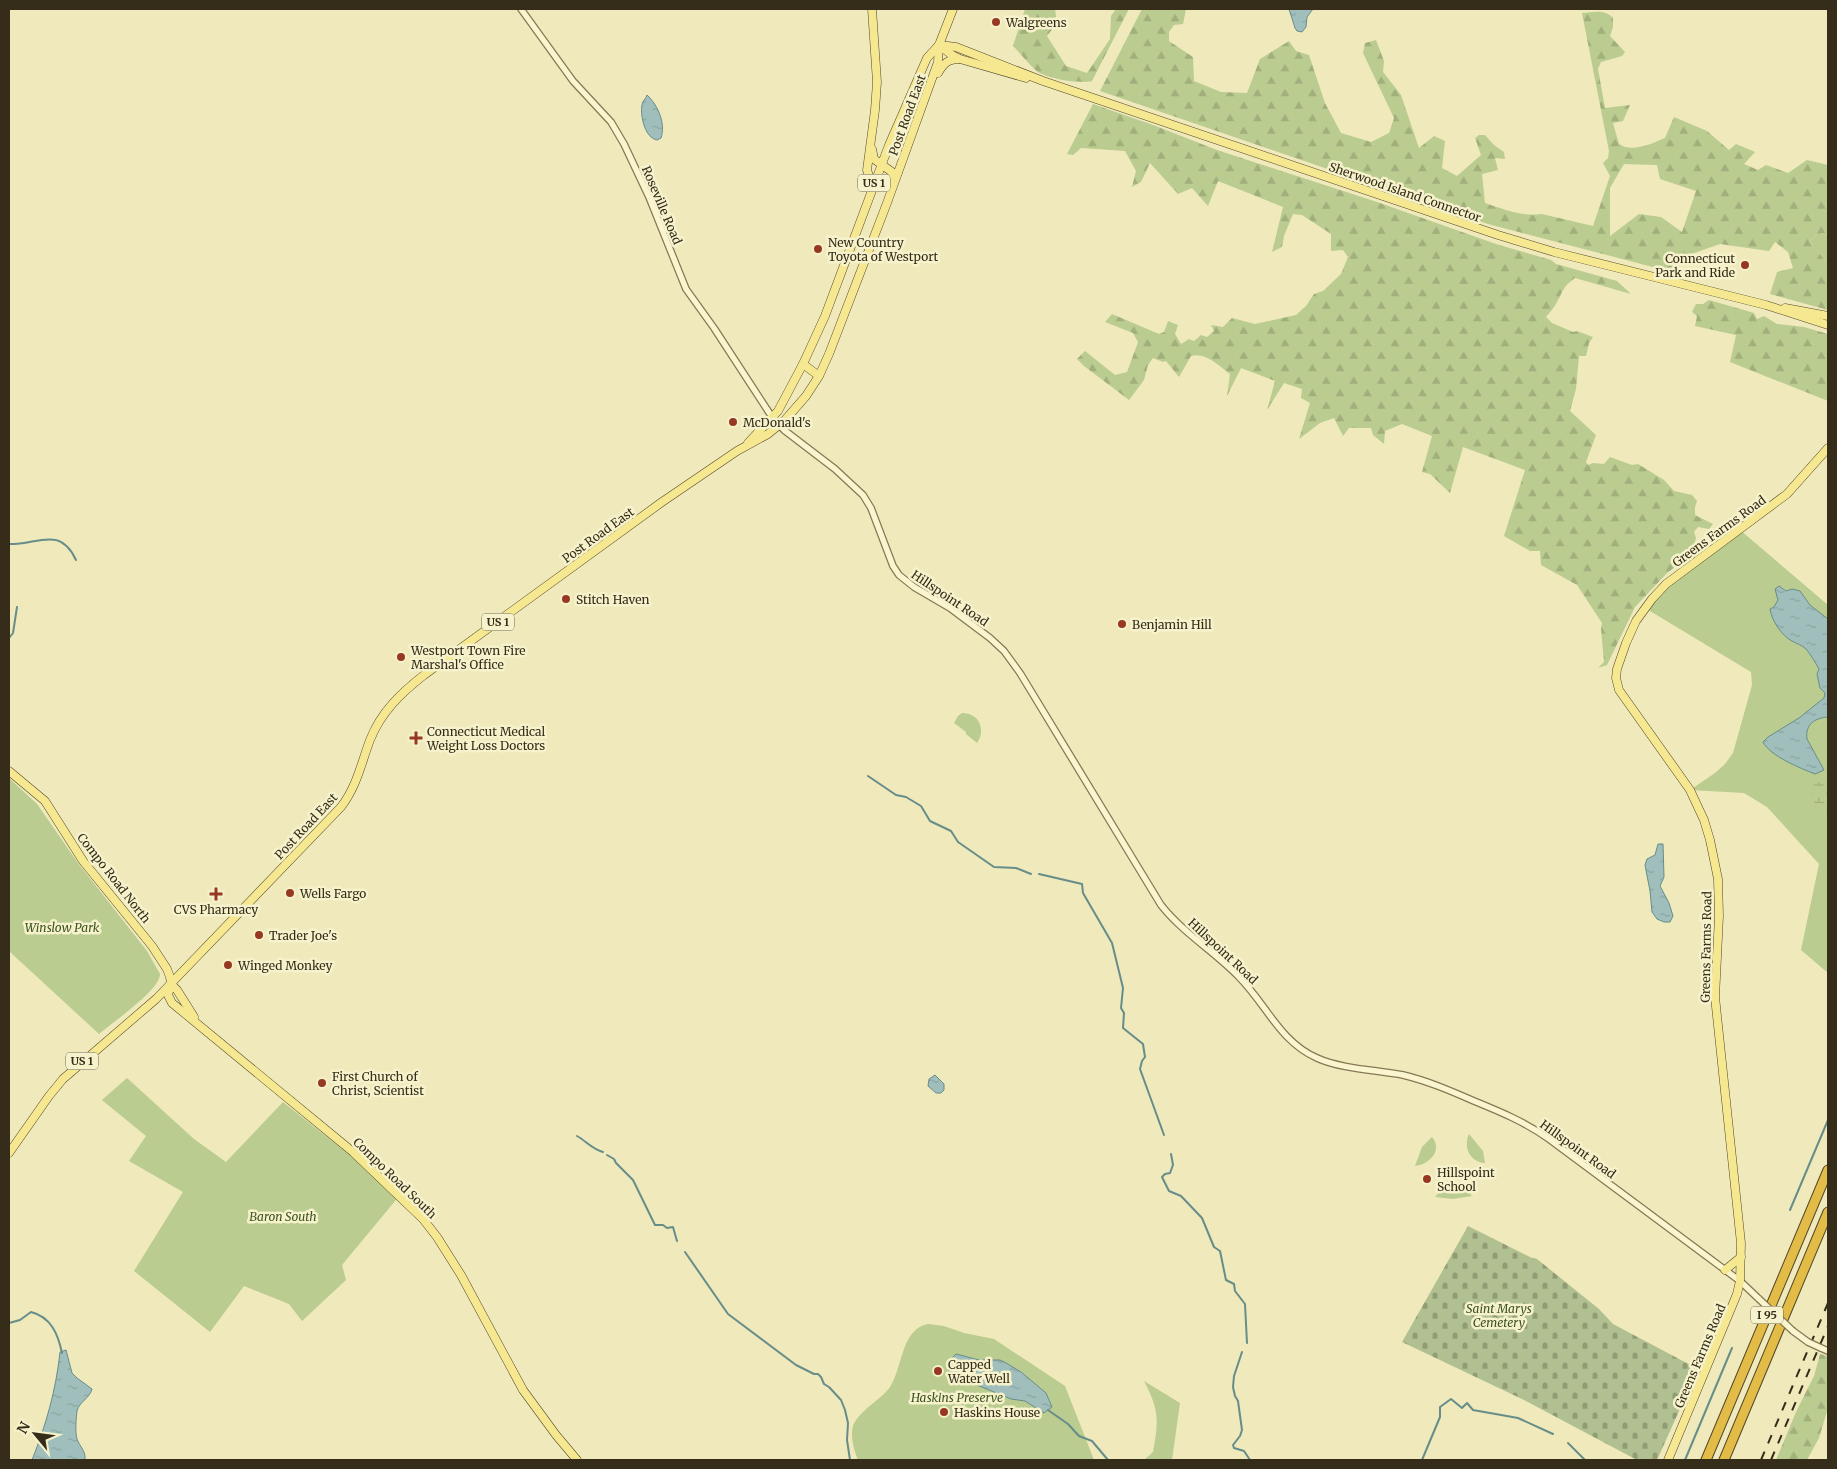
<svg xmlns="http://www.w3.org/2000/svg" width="1837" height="1469" viewBox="0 0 1837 1469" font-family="Merriweather,serif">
  <defs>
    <pattern id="forest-firs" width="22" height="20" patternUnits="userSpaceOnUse" patternTransform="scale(1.25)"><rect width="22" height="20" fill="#bacc90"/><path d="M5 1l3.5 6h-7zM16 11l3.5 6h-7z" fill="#a0af7c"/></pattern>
    <pattern id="wetland-marsh" width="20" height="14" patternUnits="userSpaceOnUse" patternTransform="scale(1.25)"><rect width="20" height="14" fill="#bacc90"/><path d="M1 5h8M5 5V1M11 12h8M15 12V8" fill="none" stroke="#a0af7c"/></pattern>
    <pattern id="cemetery-stones" width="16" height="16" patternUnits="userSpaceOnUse" patternTransform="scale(1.25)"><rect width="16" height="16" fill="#b1c090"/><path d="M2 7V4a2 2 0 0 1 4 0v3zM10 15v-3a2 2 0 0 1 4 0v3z" fill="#919c75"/></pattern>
    <pattern id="water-ripples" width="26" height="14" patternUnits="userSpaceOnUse" patternTransform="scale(1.25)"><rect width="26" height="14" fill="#a0bfbc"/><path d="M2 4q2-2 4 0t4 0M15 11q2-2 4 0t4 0" fill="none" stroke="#8aa4a1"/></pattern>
  </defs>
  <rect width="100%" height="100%" fill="#efe9bb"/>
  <!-- green -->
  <g fill="#bacc90">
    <polygon points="1828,233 1828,261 1826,261 1809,242 1817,234"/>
    <polygon points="1740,530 1828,605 1828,973 1801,950 1819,864 1767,807 1744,793 1690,790 1715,773 1725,764 1733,753 1752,685 1751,672 1645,608 1652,599"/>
    <path d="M962 713C980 713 986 731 977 743L966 734V732L954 723 958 716Z"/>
    <path d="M9 778 37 804 78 863 147 951 160 974C160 990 113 1022 99 1034L9 951Z"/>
    <polygon points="127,1078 194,1139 226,1162 283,1102 400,1195 342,1265 346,1280 302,1321 289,1304 244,1286 210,1332 134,1271 183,1192 129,1161 146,1136 102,1100"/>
    <path d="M1469 1134 1483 1151 1485 1163C1470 1162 1463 1148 1469 1134Z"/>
    <path d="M1432 1137C1443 1150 1430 1164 1415 1166L1422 1147Z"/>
    <polygon points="1455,1184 1465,1188 1472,1196 1453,1199 1435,1197 1445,1186"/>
    <path d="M928 1324 944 1326 964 1333 994 1339 1065 1386 1094 1460H858C854 1450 850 1437 853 1426 858 1411 881 1400 890 1387 903 1367 901 1329 928 1324Z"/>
    <path d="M1144 1381 1180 1403 1172 1460H1144L1153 1452C1159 1420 1159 1410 1144 1381Z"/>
  </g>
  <!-- forest -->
  <g fill="url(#forest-firs)" fill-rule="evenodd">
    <path d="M1025 9H1055L1057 23 1047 36 1066 66 1087 73 1110 39 1111 16 1116 9H1129L1092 81C1080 84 1049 79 1038 72 1029 65 1021 54 1013 46Z"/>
    <path d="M1142 9H1186L1183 24 1174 25 1169 32V41L1193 57 1194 81 1221 92 1247 93 1260 59 1289 41 1296 51 1309 55 1325 103 1341 133 1371 142 1389 133 1394 118 1363 53 1365 43 1376 40 1384 61 1383 72 1401 95 1419 148 1434 136 1445 141 1442 168 1457 176 1481 155 1475 138 1479 135H1485L1494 145 1504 152 1505 159 1495 158 1498 170 1482 174 1485 203C1503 209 1522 217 1542 214L1593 226 1610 176 1603 163 1608 158 1609 151 1582 13C1593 12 1605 9 1613 18V27L1610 36 1625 52 1622 56 1601 62 1598 69 1605 108 1630 105 1623 121 1613 123 1619 144C1632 153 1651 144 1665 138L1674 117 1707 131 1729 150 1736 144 1755 152 1744 164 1758 170 1766 165 1788 173 1807 160 1828 165V233L1817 234 1809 242 1826 261H1828V310L1770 294 1777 272 1793 268 1788 252 1775 242 1769 251 1720 244 1677 259 1672 272 1488 224 1100 91ZM1624 164 1657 165 1660 179 1696 191 1682 232 1661 217 1639 214 1610 236V188Z"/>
    <path d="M1093 104 1153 125 1217 150 1377 202 1496 244 1551 260 1556 264 1617 281 1631 294 1575 278C1562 287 1563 292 1556 304 1553 309 1549 313 1546 317L1552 323 1573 332 1577 331 1593 337 1589 343 1586 356H1579L1576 389 1570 411 1596 435 1586 462 1588 465 1593 463 1604 464 1610 457 1632 465 1638 464 1664 480 1674 491 1692 495 1697 501 1695 507V515L1713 524 1709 529 1698 527 1694 532 1696 538 1691 555 1667 573 1635 607 1607 665 1598 668 1604 662 1601 629 1602 623 1577 585 1541 565 1540 551H1530L1504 536 1525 470 1463 447 1450 493 1430 474 1422 472 1432 436 1402 424 1385 431 1384 444 1373 435 1371 428H1349L1343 436 1334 418 1320 423 1299 439 1310 403 1301 398 1302 389 1284 383 1267 410 1275 381 1241 368 1227 396 1230 374C1219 366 1206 352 1191 356L1179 377 1166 361 1163 362 1153 358 1148 365 1144 380 1129 400 1084 366 1077 359 1085 351 1115 375 1127 372 1138 342 1133 333 1105 322 1112 314 1159 334 1164 332 1168 321 1178 325 1175 334 1181 344 1189 339 1194 341 1201 335 1207 337 1214 331 1211 325 1223 327 1232 318 1255 324 1296 315 1306 306 1314 294 1323 291 1341 274 1348 257 1343 250 1331 251V234L1302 215 1293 214 1284 236 1282 247 1272 252 1283 207 1218 181 1208 206 1192 188 1178 194 1150 163 1141 182 1132 187 1136 171 1125 151 1081 148 1073 155 1067 154Z"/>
    <polygon points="1709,300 1754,313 1757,319 1764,316 1777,324 1804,327 1828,334 1828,401 1730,362 1736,335 1695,326 1697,316 1692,312 1696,304 1703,304"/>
    <polygon points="1820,1354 1828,1356 1828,1408 1819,1438 1807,1460 1776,1460 1796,1412 1814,1376"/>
  </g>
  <!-- wetland -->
  <polygon fill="url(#wetland-marsh)" points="1805,780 1828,784 1828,822 1816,807"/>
  <!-- cemetery -->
  <polygon fill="url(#cemetery-stones)" points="1468,1226 1532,1258 1537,1259 1599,1309 1613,1324 1698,1369 1657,1460 1637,1460 1524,1400 1402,1342"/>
  <!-- water -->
  <g fill="url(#water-ripples)" stroke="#678d8a">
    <polygon points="1289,9 1313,9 1307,17 1306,27 1302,32 1297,31 1295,28"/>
    <path d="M647 95C658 105 666 124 661 138L657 140C645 138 640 116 642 105 642 101 646 99 647 95Z"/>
    <path d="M1779 586 1786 591 1792 589 1800 591 1810 605 1828 619V717C1815 718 1805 724 1807 739L1824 770 1815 774C1800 768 1770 756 1763 742L1768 737 1799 718 1824 698 1825 693 1820 688 1817 674 1819 669C1815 662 1811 655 1806 649 1802 645 1797 644 1792 641 1781 635 1772 621 1770 609L1774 607 1778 600 1775 589Z"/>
    <polygon points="1658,844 1663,844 1664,877 1660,886 1669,903 1673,916 1670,922 1664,922 1657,919 1652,912 1650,891 1645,865 1647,859 1655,855"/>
    <polygon points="935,1075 944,1084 944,1090 941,1093 936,1093 928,1086 929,1079"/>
    <path d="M66 1350 72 1373 77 1378 92 1389C90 1398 79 1402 77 1411 76 1419 75 1432 77 1439 80 1447 86 1451 85 1460H32C46 1425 56 1390 60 1352Z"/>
    <polygon points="956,1354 979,1360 1000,1360 1006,1363 1021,1372 1046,1393 1052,1407 1044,1413 1025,1401 1011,1399 955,1376 948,1370 949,1361"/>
  </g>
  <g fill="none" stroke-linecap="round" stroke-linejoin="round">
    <!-- stream -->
    <g stroke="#678d8a" stroke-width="2">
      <path d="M9 544C37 545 60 525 76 560"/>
      <polyline points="9,638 13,633 17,607"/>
      <polyline points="868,776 896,795 906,797 921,806 930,821 951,831 958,842 994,867 1016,868 1031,874"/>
      <polyline points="1039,874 1082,884 1083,893 1112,943 1123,988 1121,1008 1124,1013 1123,1028 1143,1044 1145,1057 1142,1061 1140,1069 1164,1135"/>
      <path d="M577 1136C586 1141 592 1149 603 1152"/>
      <polyline points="1171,1154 1173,1165 1170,1173 1165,1174 1162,1177 1169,1191 1181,1196 1202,1218 1214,1247 1220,1251 1226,1280 1234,1284 1235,1291 1245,1304 1247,1343"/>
      <polyline points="607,1155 614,1159 616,1163 633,1180 655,1225 663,1225 667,1228 673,1227 677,1241"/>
      <polyline points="1790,1210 1828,1120"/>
      <polyline points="685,1252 728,1314 796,1365 814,1374 818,1374 821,1377 824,1384 829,1387 841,1400 845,1410 848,1423 847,1440 850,1460"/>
      <path d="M9 1323 20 1320 31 1312C51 1317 58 1334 62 1353"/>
      <polyline points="1242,1352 1234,1376 1233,1387 1235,1396 1238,1401 1242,1430 1240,1436 1233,1445 1234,1448 1244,1451 1250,1460"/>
      <polyline points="1048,1410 1068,1424 1079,1436 1092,1441 1108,1460"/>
      <polyline points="1568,1443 1585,1460"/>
      <polyline points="1422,1460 1440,1417 1440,1407 1451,1399 1462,1408 1467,1403 1473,1410 1518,1418 1553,1434"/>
      <polyline points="1685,1460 1732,1348"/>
    </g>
    <defs>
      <g id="minor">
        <path d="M521 9 573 81 611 122 624 144 649 197 686 289 714 328 770 414 784 430 835 469 863 495 871 508 893 566 899 575 914 587 950 608 990 638 1004 651 1020 673 1161 905C1183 933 1215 952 1239 977 1266 1004 1280 1042 1317 1058 1341 1069 1377 1070 1403 1075 1428 1081 1451 1091 1474 1101 1501 1112 1525 1122 1549 1139L1740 1281 1759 1299"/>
        <polyline points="1793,1331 1808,1342"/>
        <polyline points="1821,1348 1828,1351"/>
      </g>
      <g id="major">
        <polyline points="872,9 877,82 875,110 867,170 869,176 874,183"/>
        <polyline points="939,45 956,47 1043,81 1498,235 1554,252 1766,305 1828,325"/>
        <polyline points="940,46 952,55 960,59 1026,78"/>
        <path d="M938 73C943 64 948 59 959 59"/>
        <polyline points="872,149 874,159 892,172 893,182"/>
        <polyline points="1785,308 1828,316"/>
        <polyline points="803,364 819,376"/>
        <polyline points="748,443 778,411 803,364 825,316 889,145 927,58 939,45"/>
        <polyline points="9,771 45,801 83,861 152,946 167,969 170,977 171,984 168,995 172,1003 353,1152 423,1219 437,1237 461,1275 523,1390 556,1435 577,1460"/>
        <polyline points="171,984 177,990 194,1017"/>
        <path d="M9 1153 49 1096 63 1079 156 999 341 807C357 786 361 764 370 740 381 712 401 693 424 675L662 502 737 451 768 434 785 420 806 396 819 376 829 354 887 203 938 62 939 45 953 9"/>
        <polyline points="1725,1270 1741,1257"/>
        <polyline points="1668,1460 1737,1294 1740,1281 1741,1243 1715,997 1719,916 1718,879 1710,840 1704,820 1690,790 1619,690 1616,678 1617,669 1626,643 1636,621 1652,599 1666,584 1787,494 1828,448"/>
      </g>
      <g id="highway">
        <polyline points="1706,1460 1828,1170"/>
        <polyline points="1724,1460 1828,1212"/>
      </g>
    </defs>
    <!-- minor casing -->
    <use href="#minor" stroke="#867855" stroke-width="8"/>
    <!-- major casing -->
    <use href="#major" stroke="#53452a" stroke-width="9"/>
    <!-- highway casing -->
    <use href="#highway" stroke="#53452a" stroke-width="11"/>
    <!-- minor -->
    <use href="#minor" stroke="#faf5ce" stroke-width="5.5"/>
    <!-- major -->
    <use href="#major" stroke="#f5e890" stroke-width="8"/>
    <!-- highway -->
    <use href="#highway" stroke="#e3bc47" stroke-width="9"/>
    <!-- rail -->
    <g stroke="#352c1a" stroke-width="2" stroke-dasharray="9 9" stroke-linecap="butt">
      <polyline points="1761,1460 1828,1303"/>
      <polyline points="1771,1460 1828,1326"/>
    </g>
    <defs>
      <g id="minor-bridge">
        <polyline points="1759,1299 1793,1331"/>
        <polyline points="1808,1342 1821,1348"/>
      </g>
    </defs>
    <!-- minor-bridge casing -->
    <use href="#minor-bridge" stroke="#867855" stroke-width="8" stroke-linecap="butt"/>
    <!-- minor-bridge -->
    <use href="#minor-bridge" stroke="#faf5ce" stroke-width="5.5"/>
  </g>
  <!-- markers -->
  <g fill="#973823" stroke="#f6f2cb" stroke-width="2">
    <circle cx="996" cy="22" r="5"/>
    <circle cx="818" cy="249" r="5"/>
    <circle cx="1745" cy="265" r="5"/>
    <circle cx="733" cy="422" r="5"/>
    <circle cx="566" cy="599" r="5"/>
    <circle cx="1122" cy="624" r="5"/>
    <circle cx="401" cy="657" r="5"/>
    <path d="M413.5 730.5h5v5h5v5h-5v5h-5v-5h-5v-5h5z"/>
    <circle cx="290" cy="893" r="5"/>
    <path d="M213.5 886.5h5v5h5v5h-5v5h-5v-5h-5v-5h5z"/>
    <circle cx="259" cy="935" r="5"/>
    <circle cx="228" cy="965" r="5"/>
    <circle cx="322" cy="1083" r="5"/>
    <circle cx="1427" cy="1179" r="5"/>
    <circle cx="938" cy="1371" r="5"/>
    <circle cx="944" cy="1412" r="5"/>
  </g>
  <g text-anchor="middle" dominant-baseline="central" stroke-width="5" stroke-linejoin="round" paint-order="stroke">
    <!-- shield labels -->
    <g fill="#f6f2cb" stroke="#6f674f" stroke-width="1">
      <rect x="858" y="174.5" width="32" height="17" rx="4"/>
      <rect x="482" y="613.5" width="32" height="17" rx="4"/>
      <rect x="66" y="1052.5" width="32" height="17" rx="4"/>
      <rect x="1751" y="1306.5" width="32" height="17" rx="4"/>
    </g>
    <g font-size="11" font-weight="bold" fill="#352c1a">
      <text x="874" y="183">US 1</text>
      <text x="498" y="622">US 1</text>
      <text x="82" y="1061">US 1</text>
      <text x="1767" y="1315">I 95</text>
    </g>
    <!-- poi labels -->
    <g font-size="12" fill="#352c1a" stroke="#f6f2cb" text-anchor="start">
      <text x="1006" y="22">Walgreens</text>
      <text x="828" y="242">New Country<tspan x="828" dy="14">Toyota of Westport</tspan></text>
      <text x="1735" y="258" text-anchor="end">Connecticut<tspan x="1735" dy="14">Park and Ride</tspan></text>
      <text x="743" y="422">McDonald's</text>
      <text x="576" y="599">Stitch Haven</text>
      <text x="1132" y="624">Benjamin Hill</text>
      <text x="411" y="650">Westport Town Fire<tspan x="411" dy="14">Marshal's Office</tspan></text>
      <text x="427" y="731">Connecticut Medical<tspan x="427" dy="14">Weight Loss Doctors</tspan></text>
      <text x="300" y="893">Wells Fargo</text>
      <text x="216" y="909" text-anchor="middle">CVS Pharmacy</text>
      <text x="269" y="935">Trader Joe's</text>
      <text x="238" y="965">Winged Monkey</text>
      <text x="332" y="1076">First Church of<tspan x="332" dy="14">Christ, Scientist</tspan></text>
      <text x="1437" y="1172">Hillspoint<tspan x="1437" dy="14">School</tspan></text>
      <text x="948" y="1364">Capped<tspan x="948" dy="14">Water Well</tspan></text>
      <text x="954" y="1412">Haskins House</text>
    </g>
    <!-- street labels -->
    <g font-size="12" fill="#352c1a" stroke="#f6f2cb">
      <text transform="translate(907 115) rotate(-70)">Post Road East</text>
      <text transform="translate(1405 192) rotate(19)">Sherwood Island Connector</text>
      <text transform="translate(662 205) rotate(67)">Roseville Road</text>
      <text transform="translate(1719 531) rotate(-36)">Greens Farms Road</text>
      <text transform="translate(598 535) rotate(-36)">Post Road East</text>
      <text transform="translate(950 598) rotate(34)">Hillspoint Road</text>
      <text transform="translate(306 826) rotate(-47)">Post Road East</text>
      <text transform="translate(114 878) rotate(52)">Compo Road North</text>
      <text transform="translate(1706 947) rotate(-89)">Greens Farms Road</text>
      <text transform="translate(1223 951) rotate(43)">Hillspoint Road</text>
      <text transform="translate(1578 1149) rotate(36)">Hillspoint Road</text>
      <text transform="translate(395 1178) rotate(44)">Compo Road South</text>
      <text transform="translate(1700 1356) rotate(-67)">Greens Farms Road</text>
    </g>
    <!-- park labels -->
    <g font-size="12" font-style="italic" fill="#3c5220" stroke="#f6f2cb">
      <text x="62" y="927">Winslow Park</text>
      <text x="283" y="1216">Baron South</text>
      <text x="1499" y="1308">Saint Marys<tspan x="1499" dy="14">Cemetery</tspan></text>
      <text x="957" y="1397">Haskins Preserve</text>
    </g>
  </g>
  <!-- border -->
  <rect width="1837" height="1469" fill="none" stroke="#352c1a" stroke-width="20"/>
  <!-- north arrow -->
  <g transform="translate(35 1434) rotate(299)" stroke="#f6f2cb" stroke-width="4" paint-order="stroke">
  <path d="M0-4L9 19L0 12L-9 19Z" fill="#352c1a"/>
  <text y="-8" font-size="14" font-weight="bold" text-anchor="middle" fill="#352c1a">N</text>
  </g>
</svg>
